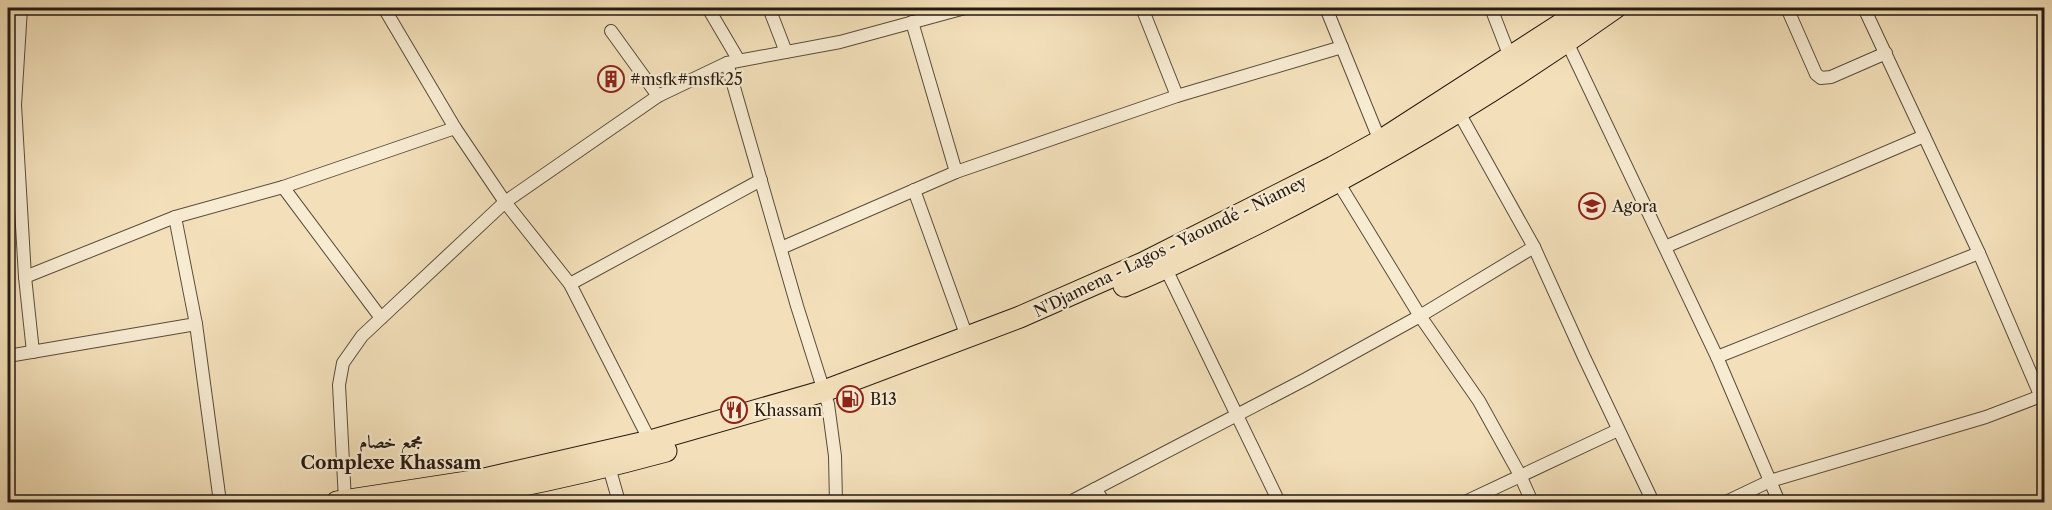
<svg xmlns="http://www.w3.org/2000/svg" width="2052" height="510" viewBox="0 0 2052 510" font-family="'Libre Caslon Text',Amiri,serif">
  <rect width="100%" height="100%" fill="#f3e0ba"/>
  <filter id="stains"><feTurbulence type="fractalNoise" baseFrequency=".00333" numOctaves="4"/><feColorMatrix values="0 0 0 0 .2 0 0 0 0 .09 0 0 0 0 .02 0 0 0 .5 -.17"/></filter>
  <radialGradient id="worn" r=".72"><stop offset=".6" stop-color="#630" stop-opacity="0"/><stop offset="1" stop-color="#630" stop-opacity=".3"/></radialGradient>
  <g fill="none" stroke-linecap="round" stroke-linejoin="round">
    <defs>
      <g id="street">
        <polyline points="384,8 455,128 505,202 570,284 650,441"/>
        <polyline points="708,8 738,59"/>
        <polyline points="769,8 786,52"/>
        <polyline points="1142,8 1177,96"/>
        <polyline points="1326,8 1380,141"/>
        <polyline points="1491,8 1510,57"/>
        <polyline points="1787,8 1816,74 1821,78 1831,77 1886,53"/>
        <polyline points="1864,8 1979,253 2044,404"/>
        <polyline points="912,22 956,172"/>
        <polyline points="611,31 658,96"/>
        <polyline points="1567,42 1717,357 1779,502"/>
        <polyline points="727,63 797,306 828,404 835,456 836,502"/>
        <polyline points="15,105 21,8"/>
        <polyline points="8,106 15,105 25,277 33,352"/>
        <polyline points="1458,111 1534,247 1584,357 1653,502"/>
        <polyline points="1338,182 1420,316 1479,401 1520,475 1532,502"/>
        <polyline points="283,187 381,318"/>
        <polyline points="914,190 967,337"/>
        <polyline points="175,217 196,324 220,502"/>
        <polyline points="1665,247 1924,136"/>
        <polyline points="781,248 956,172 1177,96 1342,47"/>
        <polyline points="1166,269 1279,502"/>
        <polyline points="25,277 175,217 283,187 455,128"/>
        <polyline points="570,284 761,180"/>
        <polyline points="8,356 196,324"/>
        <polyline points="1717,357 1979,253"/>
        <polyline points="609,467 619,502"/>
        <polyline points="1095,489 1104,502"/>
        <polyline points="345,501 339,385 343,363 362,336 505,202 658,96 727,63 840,42 965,8"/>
        <polyline points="1070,502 1306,379 1420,316 1534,247"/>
        <polyline points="1465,502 1618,430"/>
        <polyline points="1726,502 1770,481 1986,417 2041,396"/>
      </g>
      <g id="highway">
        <path d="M1124 286C1168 268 1209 247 1252 226 1378 163 1500 90 1615 8"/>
        <polyline points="337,502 480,480 650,441 824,391 1020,317 1143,263 1333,167 1380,141 1586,8"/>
        <path d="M432 502C511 489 589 472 666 451"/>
      </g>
    </defs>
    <!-- street casing -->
    <use href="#street" stroke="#594c3b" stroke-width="14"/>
    <!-- highway casing -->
    <use href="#highway" stroke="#261a11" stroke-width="23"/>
    <!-- street -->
    <use href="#street" stroke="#f7ebd2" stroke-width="12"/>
    <!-- highway -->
    <use href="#highway" stroke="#f3e0ba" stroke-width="21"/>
  </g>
  <!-- icons -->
  <defs>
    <symbol id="building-ring" viewBox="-11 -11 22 22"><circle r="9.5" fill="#f7ebd2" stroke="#8f2418" stroke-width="1.5"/><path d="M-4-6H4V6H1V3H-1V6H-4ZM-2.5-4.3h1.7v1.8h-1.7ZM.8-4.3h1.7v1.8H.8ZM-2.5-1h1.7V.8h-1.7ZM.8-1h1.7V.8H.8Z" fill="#8f2418"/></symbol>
    <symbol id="school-ring" viewBox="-11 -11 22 22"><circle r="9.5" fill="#f7ebd2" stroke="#8f2418" stroke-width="1.5"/><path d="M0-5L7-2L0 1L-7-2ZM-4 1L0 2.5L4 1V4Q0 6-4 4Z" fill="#8f2418"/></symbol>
    <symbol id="fuel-ring" viewBox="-11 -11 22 22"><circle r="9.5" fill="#f7ebd2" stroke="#8f2418" stroke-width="1.5"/><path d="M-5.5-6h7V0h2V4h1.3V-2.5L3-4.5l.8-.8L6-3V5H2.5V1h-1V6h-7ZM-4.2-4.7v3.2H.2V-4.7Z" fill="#8f2418"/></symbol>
    <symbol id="restaurant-ring" viewBox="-11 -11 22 22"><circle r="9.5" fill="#f7ebd2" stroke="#8f2418" stroke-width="1.5"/><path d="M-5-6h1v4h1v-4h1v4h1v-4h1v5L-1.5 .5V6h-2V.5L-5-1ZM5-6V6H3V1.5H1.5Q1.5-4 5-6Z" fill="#8f2418"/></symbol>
  </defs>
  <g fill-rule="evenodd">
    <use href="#building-ring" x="596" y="64" width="30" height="30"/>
    <use href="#school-ring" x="1577" y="191" width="30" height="30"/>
    <use href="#fuel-ring" x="835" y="384" width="30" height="30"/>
    <use href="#restaurant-ring" x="719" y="395" width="30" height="30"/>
  </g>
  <g text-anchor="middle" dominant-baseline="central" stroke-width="4.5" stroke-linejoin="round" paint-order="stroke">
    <!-- poi labels -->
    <g font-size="16" fill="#261a11" stroke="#f7ebd2" text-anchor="start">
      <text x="630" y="79">#msfk#msfk25</text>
      <text x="1612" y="206">Agora</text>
      <text x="870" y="399">B13</text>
      <text x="754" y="410">Khassam</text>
    </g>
    <!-- street labels -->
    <g font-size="16" fill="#261a11" stroke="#f7ebd2">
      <text transform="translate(1170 246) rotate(-26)">N'Djamena - Lagos - Yaoundé - Niamey</text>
    </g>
    <!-- neighbourhood labels -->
    <g font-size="18" font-weight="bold" fill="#261a11" stroke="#f7ebd2">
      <text x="391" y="442">مجمع خصام<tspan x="391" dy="21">Complexe Khassam</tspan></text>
    </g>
  </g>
  <!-- margin -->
  <rect width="2052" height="510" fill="none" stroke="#f3e0ba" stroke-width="30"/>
  <rect x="9" y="9" width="2034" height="492" fill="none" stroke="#261a11" stroke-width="3"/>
  <rect x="15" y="15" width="2022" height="480" fill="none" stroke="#261a11" stroke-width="1.5"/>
  <rect width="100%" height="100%" filter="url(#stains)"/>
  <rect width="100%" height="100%" fill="url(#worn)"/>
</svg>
